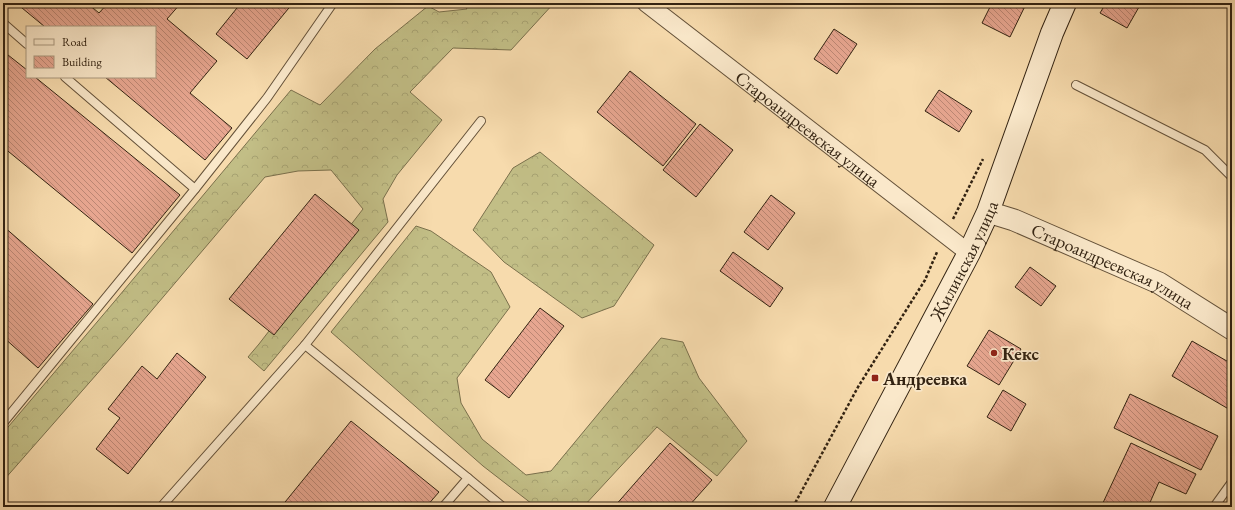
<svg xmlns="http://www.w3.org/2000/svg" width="1235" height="510" viewBox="0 0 1235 510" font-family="'EB Garamond',serif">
  <defs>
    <pattern id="forest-crowns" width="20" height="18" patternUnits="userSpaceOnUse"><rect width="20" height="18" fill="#c2be86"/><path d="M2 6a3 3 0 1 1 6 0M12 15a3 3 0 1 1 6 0" fill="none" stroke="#a7a373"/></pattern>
    <pattern id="building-back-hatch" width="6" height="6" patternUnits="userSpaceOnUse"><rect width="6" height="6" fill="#e7a690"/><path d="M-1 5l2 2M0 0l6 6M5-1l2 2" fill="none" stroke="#bc8774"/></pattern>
  </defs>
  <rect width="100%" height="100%" fill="#f7dbad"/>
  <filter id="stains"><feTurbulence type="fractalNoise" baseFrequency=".005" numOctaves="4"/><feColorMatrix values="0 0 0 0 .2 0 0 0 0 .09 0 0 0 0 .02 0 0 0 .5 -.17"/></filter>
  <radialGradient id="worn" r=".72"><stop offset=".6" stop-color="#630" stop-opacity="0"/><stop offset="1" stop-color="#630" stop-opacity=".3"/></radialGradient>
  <!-- forest -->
  <g fill="url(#forest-crowns)" stroke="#7a704c">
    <polygon points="463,3 554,3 511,50 453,48 410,92 442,120 397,175 383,199 388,222 264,371 248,357 259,344 363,209 331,170 298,171 265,177 125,342 3,481 3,433 114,302 291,90 320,105 375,49 428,6 439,12 467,9"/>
    <polygon points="540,152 654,245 614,306 582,318 504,262 473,230 513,168"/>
    <polygon points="416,226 431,231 491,272 510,307 457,378 461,403 482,439 526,475 551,471 661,338 683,342 699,378 747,441 717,476 657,427 583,507 536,507 483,466 331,332"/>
  </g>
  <!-- building -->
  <g fill="url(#building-back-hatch)" stroke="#332312">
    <polygon points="16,3 87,3 99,13 108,3 181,3 167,19 217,61 190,93 232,128 205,160 105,77 155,77 155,27 45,27"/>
    <polygon points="241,3 293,3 247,59 216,34"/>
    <polygon points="992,3 1024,3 1026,4 1010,37 982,23"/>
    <polygon points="1106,3 1132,3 1139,7 1127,28 1100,13"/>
    <polygon points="834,29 857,44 837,74 814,59"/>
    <polygon points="3,51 27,70 27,77 35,77 180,195 132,253 3,147"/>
    <polygon points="630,71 696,124 663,166 597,112"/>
    <polygon points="939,90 972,111 959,132 925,111"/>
    <polygon points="700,124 733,150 696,197 663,170"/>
    <polygon points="315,194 359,230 274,335 229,299"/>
    <polygon points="771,195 795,213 768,250 744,232"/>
    <polygon points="3,226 93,304 38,368 3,337"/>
    <polygon points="733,252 783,288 770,307 720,271"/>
    <polygon points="1030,267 1056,286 1041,306 1015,287"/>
    <polygon points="540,308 564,326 509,398 485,380"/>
    <polygon points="989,330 1021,349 999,385 967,366"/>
    <polygon points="1192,341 1232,364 1232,411 1172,376"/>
    <polygon points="177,353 206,377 128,474 96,449 120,418 108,409 142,366 157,379"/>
    <polygon points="1003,390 1026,404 1011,431 987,417"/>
    <polygon points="1130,394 1218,436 1201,470 1114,428"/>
    <polygon points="351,421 439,492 426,507 281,507"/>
    <polygon points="670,443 712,480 688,507 614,507"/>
    <polygon points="1131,443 1196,474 1186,494 1159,482 1148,507 1101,507"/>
  </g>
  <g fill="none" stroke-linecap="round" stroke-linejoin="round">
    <defs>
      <g id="service">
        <polyline points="3,23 27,44"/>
        <polyline points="65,77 195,189"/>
        <polyline points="1076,85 1205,150 1232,177"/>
        <polyline points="305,345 468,478 443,507"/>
        <polyline points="3,423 195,189 267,98 333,3"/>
        <polyline points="468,478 503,507"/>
        <polyline points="161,507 305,345 481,121"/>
        <polyline points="1214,507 1232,482"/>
      </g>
      <g id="minor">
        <path id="s1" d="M646 3 969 253"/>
      </g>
      <g id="tertiary">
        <path id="s2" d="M988 212 1014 220 1159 283 1232 329"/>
      </g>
      <g id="secondary">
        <path id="s3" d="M835 507 969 253 988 212 1052 33 1065 3"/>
      </g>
    </defs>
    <!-- service casing -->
    <use href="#service" stroke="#645139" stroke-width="10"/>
    <!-- minor casing -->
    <use href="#minor" stroke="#645139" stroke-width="19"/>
    <!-- tertiary casing -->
    <use href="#tertiary" stroke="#645139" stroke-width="23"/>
    <!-- secondary casing -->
    <use href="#secondary" stroke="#332312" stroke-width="24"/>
    <!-- path -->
    <g stroke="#332312" stroke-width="2.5" stroke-dasharray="3 2" stroke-linecap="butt">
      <polyline points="953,219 983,159"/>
      <polyline points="793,507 858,387 925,280 937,252"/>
    </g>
    <!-- service -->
    <use href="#service" stroke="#fae8ca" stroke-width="8"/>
    <!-- minor -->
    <use href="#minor" stroke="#fae8ca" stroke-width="17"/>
    <!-- tertiary -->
    <use href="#tertiary" stroke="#fae8ca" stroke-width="21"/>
    <!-- secondary -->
    <use href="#secondary" stroke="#fae8ca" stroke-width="22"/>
  </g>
  <!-- markers -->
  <g fill="#8f2418" stroke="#fae8ca" stroke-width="1.5">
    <circle cx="994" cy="353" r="4"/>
    <rect x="871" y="374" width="8" height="8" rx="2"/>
  </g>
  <g text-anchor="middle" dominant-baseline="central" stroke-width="3.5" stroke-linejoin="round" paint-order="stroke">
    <!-- street labels -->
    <g font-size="18" fill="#332312" stroke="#fae8ca">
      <text stroke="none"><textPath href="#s1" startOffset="205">Староандреевская улица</textPath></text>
      <text stroke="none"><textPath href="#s3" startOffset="278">Жилинская улица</textPath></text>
      <text stroke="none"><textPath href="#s2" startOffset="136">Староандреевская улица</textPath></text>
    </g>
    <!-- poi labels -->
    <g font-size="18" font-weight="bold" fill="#332312" stroke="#fae8ca" text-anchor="start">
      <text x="1002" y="353">Кекс</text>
      <text x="883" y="378">Андреевка</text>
    </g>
  </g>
  <!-- margin -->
  <rect width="1235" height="510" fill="none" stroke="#f7dbad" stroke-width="16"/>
  <rect x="4" y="4" width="1227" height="502" fill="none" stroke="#332312" stroke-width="2"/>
  <rect x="8" y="8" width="1219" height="494" fill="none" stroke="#332312"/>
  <!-- legend -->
  <rect x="26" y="26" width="130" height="52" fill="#fae8ca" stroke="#aa9980"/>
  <rect x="34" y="39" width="20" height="6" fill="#fae8ca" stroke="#aa9980"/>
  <text x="62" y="46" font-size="12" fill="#332312">Road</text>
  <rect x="34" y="56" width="20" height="12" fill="url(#building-back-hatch)" stroke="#aa9980"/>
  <text x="62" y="66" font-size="12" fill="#332312">Building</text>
  <rect width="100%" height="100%" filter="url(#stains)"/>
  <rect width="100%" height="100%" fill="url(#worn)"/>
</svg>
